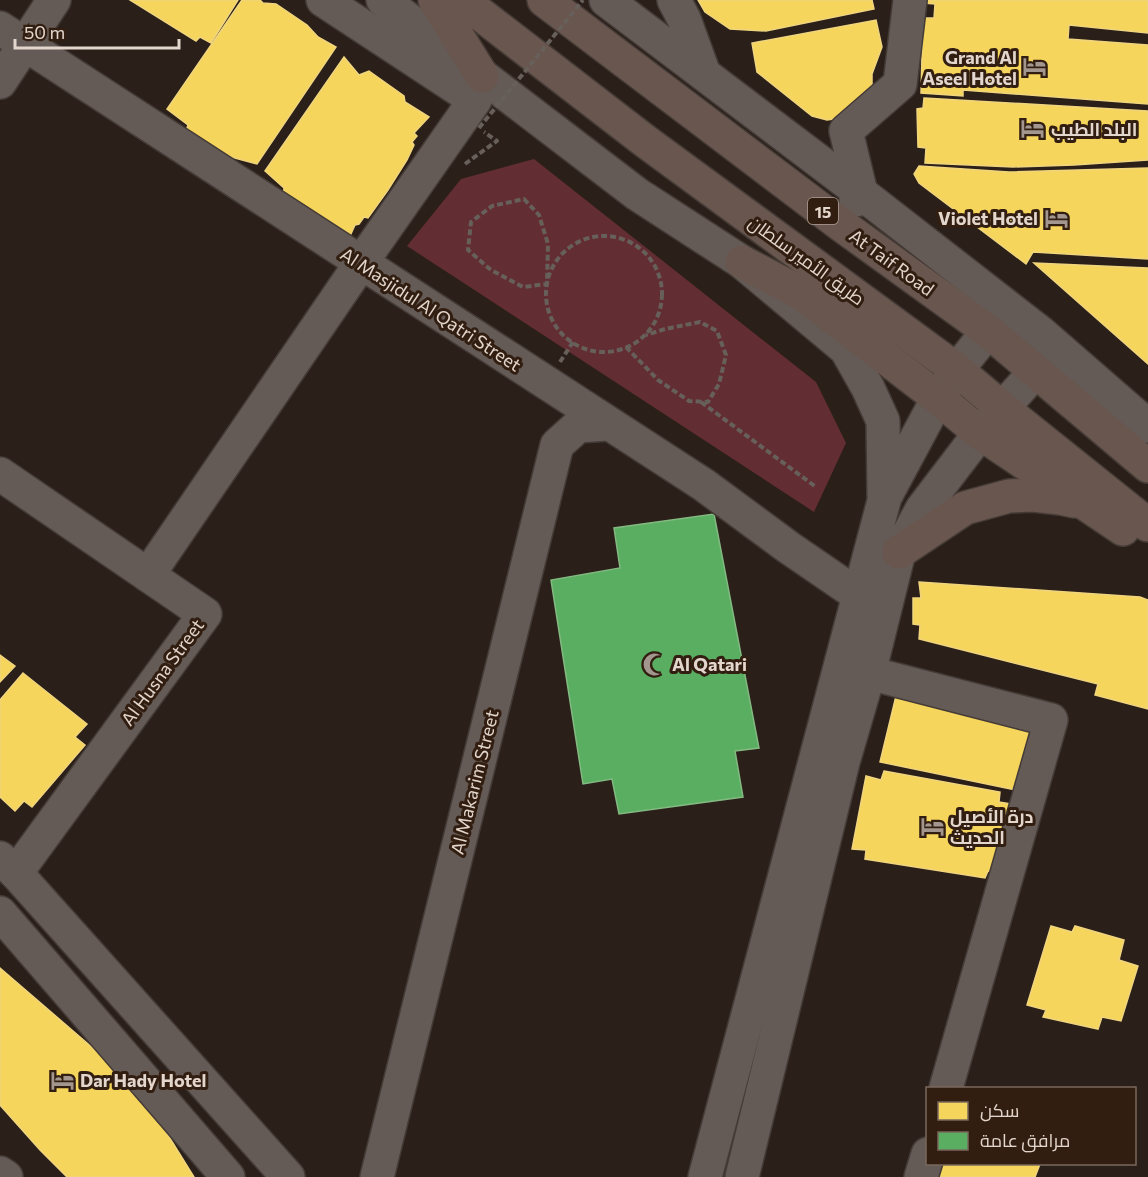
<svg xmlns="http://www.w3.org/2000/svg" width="1148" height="1177" viewBox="0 0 1148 1177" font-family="Commissioner,Cairo,sans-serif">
  <rect width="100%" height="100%" fill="#2a1f19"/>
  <!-- green -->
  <polygon fill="#622d33" points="534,159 816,382 846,443 814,512 407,246 461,179"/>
  <!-- homes -->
  <g fill="#f6d55c" stroke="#f0d57e" stroke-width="1.5">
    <polygon points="130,0 238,0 211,43 200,37 196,41"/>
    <polygon points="242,0 260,0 263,3 276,4 307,25 318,37 336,47 257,164 220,154 186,131 188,125 167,109"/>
    <polygon points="698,0 872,0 874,9 766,31 730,29 705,12"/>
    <polygon points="924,0 1148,0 1148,33 1069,25 1068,39 1148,45 1148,104 963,90 963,96 921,93 923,18 934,18 935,4 924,3"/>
    <polygon points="876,20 882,47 872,74 872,94 848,117 827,120 812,116 757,72 752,43"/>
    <polygon points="344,57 359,75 369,71 404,96 405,102 429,117 414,133 417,136 412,142 414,145 407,160 388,190 368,218 364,217 359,224 355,225 350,236 283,197 284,188 265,171"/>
    <polygon points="924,98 1148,111 1148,160 1074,165 1013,167 925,163 926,148 918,147 917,109 923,108"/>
    <polygon points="919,166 1009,172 1148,168 1148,259 1033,252 1026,264 919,183 914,174"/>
    <polygon points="1034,263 1148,268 1148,364"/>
    <polygon points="919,582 1140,597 1148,600 1148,709 1095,695 1098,684 919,639 920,625 913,624 913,598 921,598"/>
    <polygon points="0,655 15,666 0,682"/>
    <polygon points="23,673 87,724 75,737 85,745 32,807 24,801 15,811 0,797 0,700"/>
    <polygon points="896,696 1034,729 1020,791 880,762"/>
    <polygon points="884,771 1000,792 999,802 1012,804 999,873 988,871 985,878 865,859 866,850 852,849 866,776 881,780"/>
    <polygon points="1051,926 1072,932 1075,926 1124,940 1119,960 1138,966 1121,1021 1102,1017 1098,1029 1043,1017 1046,1010 1027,1005"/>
    <polygon points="0,968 102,1056 163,1127 194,1177 67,1177 40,1150 0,1105"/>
    <polygon points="937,1164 1040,1164 1035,1177 933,1177"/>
  </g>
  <!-- public -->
  <polygon fill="#5aae61" stroke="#83ba81" stroke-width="1.5" points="714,514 759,748 735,751 743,797 619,814 612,779 583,784 551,580 620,568 614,528"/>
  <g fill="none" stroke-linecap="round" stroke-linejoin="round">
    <defs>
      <g id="minor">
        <polyline points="383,0 637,194 742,262 846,349 868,388 883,421 884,495"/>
        <polyline points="606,0 861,193 1041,333 1148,426"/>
        <polyline points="674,0 684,19 704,74"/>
        <polyline points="0,28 704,485 788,547 858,595"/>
        <polyline points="0,82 54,0"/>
        <polyline points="856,200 861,193 846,131 900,84 910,0"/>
        <polyline points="0,474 205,614 16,873"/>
        <polyline points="148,575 361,263 475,100 323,0"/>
        <polyline points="869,673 1051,720 946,1088"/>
        <polyline points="0,858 16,873 288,1177"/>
        <polyline points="0,913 228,1177"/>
        <polyline points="0,1173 6,1177"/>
        <polyline points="377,1177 557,445 578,426 608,424"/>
        <polyline points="705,1177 885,497 938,398 957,370 988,331"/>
        <polyline points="742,1177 843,762 869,673 899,552 922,509 980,433 1035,372"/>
        <polyline points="921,1177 928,1154"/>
      </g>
      <g id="highway">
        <polyline points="435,0 482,76"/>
        <polyline points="462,0 645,141 957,370 1002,408 1148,525"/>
        <polyline points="544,0 840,224 988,331 1148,466"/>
        <polyline points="742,262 801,293 938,398 980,433 1123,529"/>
        <polyline points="899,552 965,508 1009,496 1033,495 1060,498 1074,501"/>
      </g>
    </defs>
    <!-- minor casing -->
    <use href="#minor" stroke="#443b36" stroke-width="36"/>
    <!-- highway casing -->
    <use href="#highway" stroke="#443b36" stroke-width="36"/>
    <!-- path -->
    <g stroke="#675f5a" stroke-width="4" stroke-dasharray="6 3" stroke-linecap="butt">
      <polyline points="465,164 497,141 484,132"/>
      <polygon points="524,199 539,215 548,244 547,284 523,287 491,270 468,250 471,222 492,206"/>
      <circle cx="604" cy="294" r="58"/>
      <polyline points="626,347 658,380 689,401 708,402 719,384 726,355 717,331 700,322 665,329 646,335"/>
      <polyline points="560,362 573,342"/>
      <polyline points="701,402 816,487"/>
    </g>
    <!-- minor -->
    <use href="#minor" stroke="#645b56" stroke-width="33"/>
    <!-- highway -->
    <use href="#highway" stroke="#69564f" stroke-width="33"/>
    <!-- path-bridge -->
    <polyline stroke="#675f5a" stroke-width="4" stroke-dasharray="6 3" stroke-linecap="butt" points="479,128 583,0"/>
  </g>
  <!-- icons -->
  <defs>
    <symbol id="hotel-bare" viewBox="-9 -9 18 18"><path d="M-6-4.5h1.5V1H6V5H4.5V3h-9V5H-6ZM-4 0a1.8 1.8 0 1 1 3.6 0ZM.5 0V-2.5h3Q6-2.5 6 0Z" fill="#a2968e" stroke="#321e11" stroke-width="2.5" paint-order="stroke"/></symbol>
    <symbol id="mosque-bare" viewBox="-9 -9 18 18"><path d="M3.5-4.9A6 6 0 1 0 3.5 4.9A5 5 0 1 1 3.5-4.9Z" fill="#a2968e" stroke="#321e11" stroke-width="2.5" paint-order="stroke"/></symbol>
  </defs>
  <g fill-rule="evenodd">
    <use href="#hotel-bare" x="1018" y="50" width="33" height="33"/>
    <use href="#hotel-bare" x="1016" y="112" width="33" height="33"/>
    <use href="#hotel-bare" x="1040" y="202" width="33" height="33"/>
    <use href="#mosque-bare" x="638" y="648" width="33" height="33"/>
    <use href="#hotel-bare" x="916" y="810" width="33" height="33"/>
    <use href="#hotel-bare" x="46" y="1064" width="33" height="33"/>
  </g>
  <g text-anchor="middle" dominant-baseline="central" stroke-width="6" stroke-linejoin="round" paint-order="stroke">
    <!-- shield labels -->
    <rect fill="#321e11" stroke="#ae9f95" stroke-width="1.5" x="808" y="198" width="30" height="26" rx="4.5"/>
    <g font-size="16" font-weight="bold" fill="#e3d6cd">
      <text x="823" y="211">15</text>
    </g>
    <!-- poi labels -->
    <g font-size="18" font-weight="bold" fill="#e3d6cd" stroke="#321e11" text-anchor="start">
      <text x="1017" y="57" text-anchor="end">Grand Al<tspan x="1017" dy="21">Aseel Hotel</tspan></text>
      <text x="1051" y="129">البلد الطيب</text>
      <text x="1038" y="218" text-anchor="end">Violet Hotel</text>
      <text x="672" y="664">Al Qatari</text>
      <text x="950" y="816">درة الأصيل<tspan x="950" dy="21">الحديث</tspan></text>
      <text x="80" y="1080">Dar Hady Hotel</text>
    </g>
    <!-- street labels -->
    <g font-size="18" fill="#e3d6cd" stroke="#321e11">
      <text transform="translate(807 260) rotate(36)">طريق الأمير سلطان</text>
      <text transform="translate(892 262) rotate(36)">At Taif Road</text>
      <text transform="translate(431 309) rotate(33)">Al Masjidul Al Qatri Street</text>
      <text transform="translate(162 672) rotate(-54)">Al Husna Street</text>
      <text transform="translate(474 782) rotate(-76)">Al Makarim Street</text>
    </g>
  </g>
  <!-- legend -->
  <rect x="926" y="1087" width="210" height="78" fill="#321e11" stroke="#79685c" stroke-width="1.5"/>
  <rect x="938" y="1102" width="30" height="18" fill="#f6d55c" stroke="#79685c" stroke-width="1.5"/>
  <text x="980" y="1117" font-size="18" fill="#e3d6cd">سكن</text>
  <rect x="938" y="1132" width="30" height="18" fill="#5aae61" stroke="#79685c" stroke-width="1.5"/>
  <text x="980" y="1147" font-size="18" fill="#e3d6cd">مرافق عامة</text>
  <!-- scale -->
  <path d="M15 39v9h164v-9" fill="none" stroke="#e3d6cd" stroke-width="3"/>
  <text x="24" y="39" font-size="18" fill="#e3d6cd" stroke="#321e11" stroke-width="4.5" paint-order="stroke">50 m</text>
</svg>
